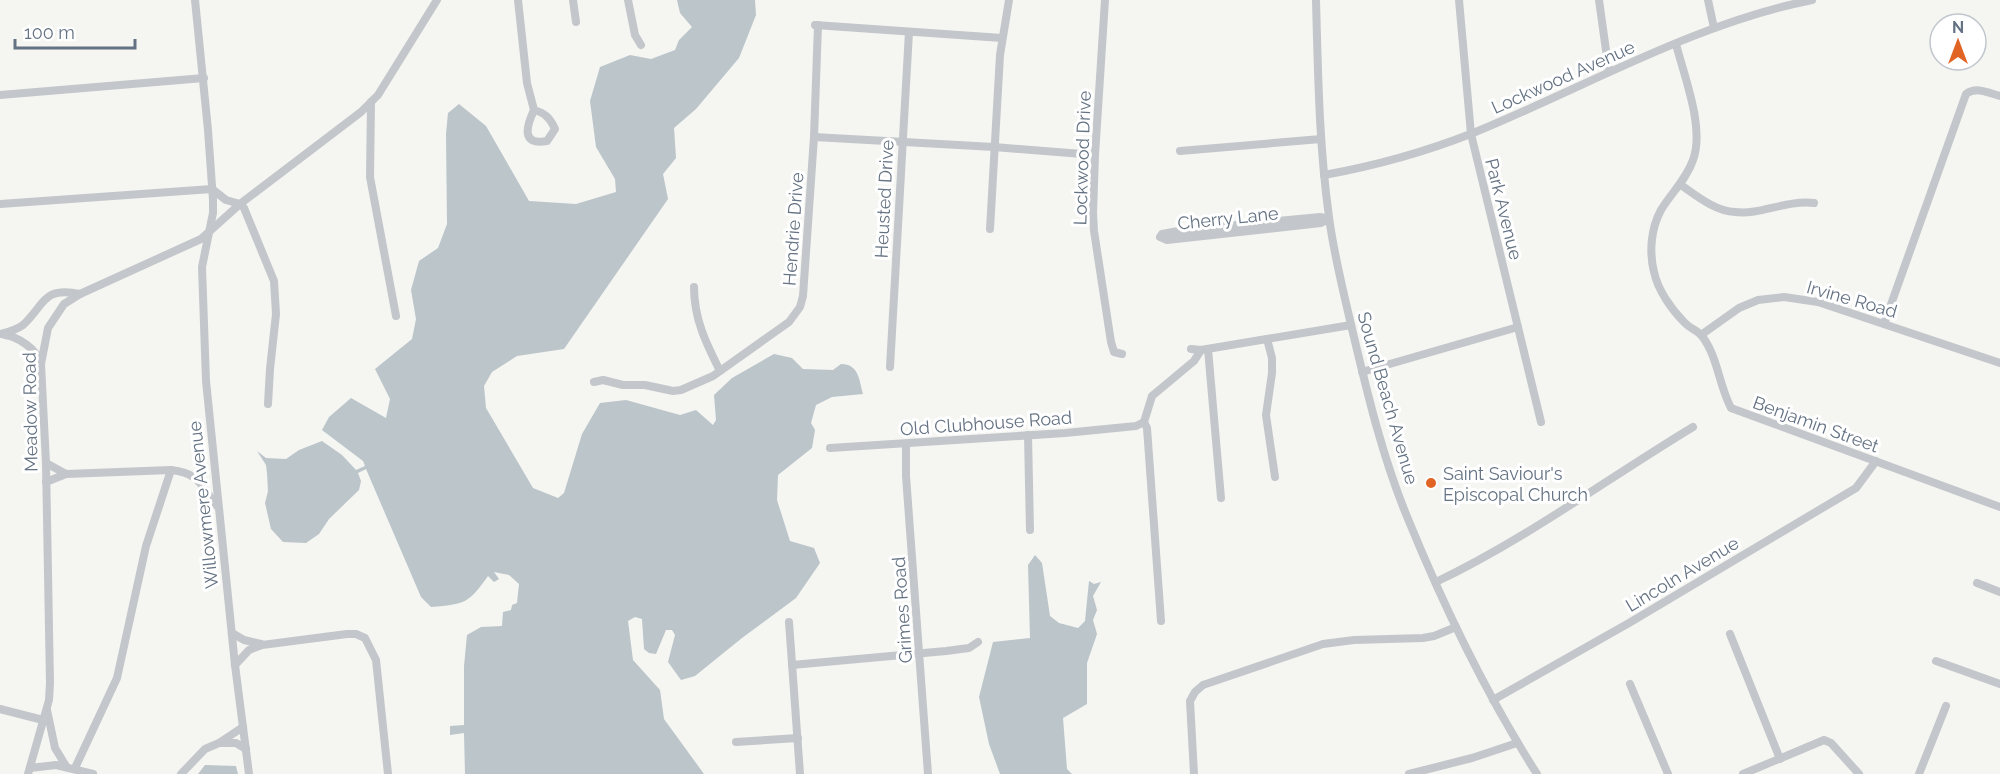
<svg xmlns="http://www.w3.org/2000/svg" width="2000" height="774" viewBox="0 0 2000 774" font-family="Raleway,sans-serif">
  <rect width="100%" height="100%" fill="#f5f5f2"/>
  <!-- water -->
  <g fill="#bbc5ca">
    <path d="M677 0H755L756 15 739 58 696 109 674 128 676 158 663 174 668 199 564 349 517 356 492 372 484 386 486 408 533 488 558 498 564 493 582 434 600 403 626 400 680 415 696 410 713 425 716 420 714 395 732 378 774 354 792 358 803 369 833 370 841 364C859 364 859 380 863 394L832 397 816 405 811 423 815 430 812 448 778 475 777 500 790 541 814 548 820 563 796 598 742 638 695 676 681 680 668 662 675 635 672 630H666L656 654 649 653 644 649 642 619 635 617 628 621 633 660 660 690 664 719 704 774H465L464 733 450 735V726L464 725V666L467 635 481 627 502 626 503 612 511 610 512 605 517 603 519 584 509 575 494 572 499 579 494 582 488 576C468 604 465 604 431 607L421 597 366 469 358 473 361 481 359 490 329 519 319 534 306 543 283 542 271 529 265 503 268 491 267 473 266 465 257 451 266 458 286 459 299 450 322 441 342 455 356 470 365 466 363 461 322 430 329 417 351 398 386 418 390 399 375 369 412 339 416 319 411 290 419 261 438 248 447 224 446 134 448 113 459 104 486 126 529 201 576 204 616 192 615 179 596 147 590 101 600 67 630 55 651 59 675 50 679 40 692 27 680 13Z"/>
    <polygon points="1035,555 1042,563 1050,616 1059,623 1078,628 1085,621 1089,581 1094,584 1101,582 1093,596 1097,610 1093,620 1097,634 1087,663 1087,704 1063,718 1067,769 1072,774 1000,774 989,744 979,697 993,642 1030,638 1028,565"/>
    <polygon points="205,765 236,766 238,774 198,774"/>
  </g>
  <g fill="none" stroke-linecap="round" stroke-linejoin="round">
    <!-- minor -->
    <g stroke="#c3c6ca" stroke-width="8">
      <polyline points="195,0 208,130 213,200 213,213 202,267 206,381 235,665 249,774"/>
      <path d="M518 0 527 83 534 110C527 125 520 146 547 141L555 129C550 118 545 113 534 110"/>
      <polyline points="573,0 576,22"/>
      <polyline points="628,0 635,35 641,45"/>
      <polyline points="1105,0 1095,155 1093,213 1094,231 1111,342 1114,352 1122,354"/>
      <path d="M1316 0C1318 73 1319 145 1329 217 1334 256 1344 294 1353 333 1368 396 1383 459 1408 519 1444 607 1486 694 1537 774"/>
      <polyline points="1459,0 1471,134 1541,422"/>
      <polyline points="1599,0 1609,72"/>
      <polyline points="1708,0 1714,28"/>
      <polyline points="815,25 1002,38"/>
      <path d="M1676 44C1684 76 1705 128 1693 160 1686 180 1672 192 1661 210 1651 228 1649 252 1654 272 1658 290 1671 309 1684 322 1689 328 1697 330 1702 336 1718 357 1719 386 1731 408L2000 507"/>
      <polyline points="0,95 204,78"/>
      <polyline points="371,102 370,177 396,316"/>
      <polyline points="814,137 994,147 1095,155"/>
      <polyline points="1180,151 1321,139"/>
      <path d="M1324 175C1374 166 1425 152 1473 133 1586 87 1693 24 1812 0"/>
      <path d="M1681 185C1697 196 1715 211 1735 212 1762 215 1784 200 1814 203"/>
      <polyline points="0,204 212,189 226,200 240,204 244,208 274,281 276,314 270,369 268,404"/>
      <polygon points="1320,217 1329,219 1321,223 1167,240 1160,237 1162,234 1184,230"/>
      <polyline points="990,229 1000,55 1009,0"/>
      <path d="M694 287C694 319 706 343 720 371"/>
      <path d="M1884 324 1966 94C1976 86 1989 93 2000 96"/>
      <path d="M1 334C9 332 16 330 23 325 45 305 42 286 80 294"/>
      <path d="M5 335C19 337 36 349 41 363"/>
      <polyline points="1701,335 1739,308 1758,300 1784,297 1818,302 2000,363"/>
      <polyline points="1267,339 1272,358 1272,373 1266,415 1275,477"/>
      <polyline points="1191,349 1201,350 1351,325"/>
      <polyline points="1208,349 1221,498"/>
      <polyline points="890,367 909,32"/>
      <polyline points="1362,372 1518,327"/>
      <polyline points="594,382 603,380 623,385 645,385 673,391 681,390 713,376 789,322 800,307 803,296 814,137 818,25"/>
      <polyline points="1028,435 1030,530"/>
      <polyline points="906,444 906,476 928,774"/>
      <polyline points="830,448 1065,433 1136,426 1144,422"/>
      <path d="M46 463 66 474 171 470C200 473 201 486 217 506"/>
      <polyline points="46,482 66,474"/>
      <path d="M1436 582C1526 539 1607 479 1693 427"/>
      <polyline points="1977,583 2000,592"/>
      <polyline points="1161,621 1147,428 1144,422 1152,396 1194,361 1201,350"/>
      <polyline points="789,622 800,774"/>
      <polyline points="232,633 244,640 261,644"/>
      <polyline points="1730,634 1780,759"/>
      <polyline points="1936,661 2000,684"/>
      <polyline points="235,665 249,650 262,645 347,634 356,634 365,638 376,660 388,774"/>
      <polyline points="792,665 946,651 969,648 978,642"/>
      <polyline points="1630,684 1668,774"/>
      <polyline points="1493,700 1629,623 1856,488 1876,461"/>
      <polyline points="0,709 43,720"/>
      <polyline points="47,710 55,748 66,766"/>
      <polyline points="736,742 798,738"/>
      <polyline points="221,743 236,743 246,749"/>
      <polyline points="30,768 56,765 93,774"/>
      <polyline points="75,768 117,678 146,546 171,470"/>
      <polyline points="28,774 49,700 50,683 46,463 41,364 48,328 64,304 80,294 201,239 240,204 361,112 378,95 437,0"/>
      <polyline points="181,774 205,749 219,743 243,727"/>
      <polyline points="1194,774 1190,701 1195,692 1203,685 1323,644 1354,640 1423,638 1434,636 1456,627"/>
      <polyline points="1409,774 1472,758 1517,743"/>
      <polyline points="1743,774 1824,740 1831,743 1859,774"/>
      <polyline points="1919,774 1946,706"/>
    </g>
  </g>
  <!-- markers -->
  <circle fill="#e26425" stroke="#fff" stroke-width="2" cx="1431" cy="483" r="6"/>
  <g text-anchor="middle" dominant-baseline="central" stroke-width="6" stroke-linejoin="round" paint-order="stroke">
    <!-- street labels -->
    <g font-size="18" fill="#647283" stroke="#fff">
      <text transform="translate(1563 77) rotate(-24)">Lockwood Avenue</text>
      <text transform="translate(1082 158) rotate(-88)">Lockwood Drive</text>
      <text transform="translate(884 199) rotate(-87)">Heusted Drive</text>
      <text transform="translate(1504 209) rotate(76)">Park Avenue</text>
      <text transform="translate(1228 218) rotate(-6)">Cherry Lane</text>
      <text transform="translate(793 229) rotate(-86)">Hendrie Drive</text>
      <text transform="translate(1852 299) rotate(16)">Irvine Road</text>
      <text transform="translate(1388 398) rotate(74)">Sound Beach Avenue</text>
      <text transform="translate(30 412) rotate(-91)">Meadow Road</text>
      <text transform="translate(986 423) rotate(-4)">Old Clubhouse Road</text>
      <text transform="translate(1816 424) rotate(20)">Benjamin Street</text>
      <text transform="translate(203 505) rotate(-96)">Willowmere Avenue</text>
      <text transform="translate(1682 574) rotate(-31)">Lincoln Avenue</text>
      <text transform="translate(902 610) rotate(-94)">Grimes Road</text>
    </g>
    <!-- poi labels -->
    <g font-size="18" fill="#647283" stroke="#fff" text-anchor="start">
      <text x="1443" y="473">Saint Saviour's<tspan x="1443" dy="21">Episcopal Church</tspan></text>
    </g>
  </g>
  <!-- north arrow -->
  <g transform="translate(1958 42)"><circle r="28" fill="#ffffff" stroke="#c1c7cd" stroke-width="1.5"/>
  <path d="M0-4.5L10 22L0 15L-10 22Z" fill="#e26425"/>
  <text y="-9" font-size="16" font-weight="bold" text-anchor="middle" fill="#647283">N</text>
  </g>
  <!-- scale -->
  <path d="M15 39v9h120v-9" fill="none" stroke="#647283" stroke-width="3"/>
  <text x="24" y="39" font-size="18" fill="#647283" stroke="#ffffff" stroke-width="4.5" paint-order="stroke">100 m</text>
</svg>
